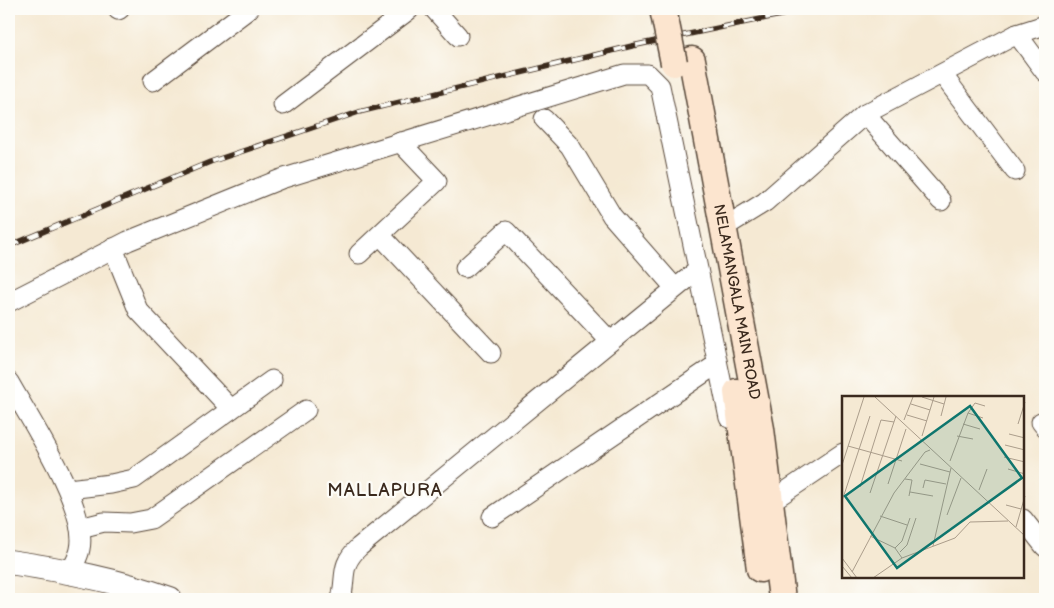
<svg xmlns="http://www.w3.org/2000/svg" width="1054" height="608" viewBox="0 0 1054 608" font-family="'Balsamiq Sans',sans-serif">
  <rect width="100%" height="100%" fill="#fdfcf7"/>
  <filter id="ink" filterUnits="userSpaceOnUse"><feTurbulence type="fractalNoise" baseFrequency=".02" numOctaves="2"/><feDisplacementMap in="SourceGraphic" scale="10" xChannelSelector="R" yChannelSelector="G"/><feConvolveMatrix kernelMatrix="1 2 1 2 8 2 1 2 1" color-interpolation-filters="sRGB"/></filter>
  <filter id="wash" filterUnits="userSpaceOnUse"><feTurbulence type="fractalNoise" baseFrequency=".0096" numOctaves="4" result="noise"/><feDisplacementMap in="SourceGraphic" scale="20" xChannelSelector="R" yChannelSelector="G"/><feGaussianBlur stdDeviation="1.12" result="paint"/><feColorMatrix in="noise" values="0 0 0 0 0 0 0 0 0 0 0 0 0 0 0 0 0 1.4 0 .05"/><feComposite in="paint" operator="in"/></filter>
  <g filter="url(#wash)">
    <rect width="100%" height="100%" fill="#f5e9d3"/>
  </g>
  <g filter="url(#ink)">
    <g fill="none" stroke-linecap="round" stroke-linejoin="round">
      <defs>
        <g id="minor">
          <polyline points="434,9 458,36"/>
          <polyline points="118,10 120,9"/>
          <polyline points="1017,34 1045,72"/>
          <polyline points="942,74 1015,171"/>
          <polyline points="153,81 249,9"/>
          <polyline points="283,105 410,9"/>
          <polyline points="865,114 941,201"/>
          <polyline points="544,119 570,146 612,216 675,288"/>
          <polyline points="723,228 765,202 865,114 1017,34 1045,25"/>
          <polyline points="380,235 491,353"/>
          <polyline points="113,248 138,310 231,409"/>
          <polyline points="359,254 437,181 400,142"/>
          <polyline points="465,268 506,231 610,341"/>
          <polyline points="9,302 128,241 281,179 624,74 648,74 660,86 729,418"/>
          <path d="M9 382C29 418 89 509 80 549 79 556 74 564 71 571"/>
          <polyline points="1041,422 1045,427"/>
          <polyline points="68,489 111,484 134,479 272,380"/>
          <polyline points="770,502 843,453"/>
          <polyline points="492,517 717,364"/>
          <polyline points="1023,519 1045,547"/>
          <polyline points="80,528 104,522 130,523 151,519 306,410"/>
          <path d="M341 599C347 576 339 566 359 547L698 270"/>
        </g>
        <path id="tertiary" d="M9 562C65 570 117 580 170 599"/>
        <g id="secondary">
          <path id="s1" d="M692 60 761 429 782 599"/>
          <polyline points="737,392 760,569"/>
        </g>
      </defs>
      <!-- minor casing -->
      <use href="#minor" stroke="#574739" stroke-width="21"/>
      <!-- tertiary casing -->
      <use href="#tertiary" stroke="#574739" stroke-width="26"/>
      <!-- secondary casing -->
      <use href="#secondary" stroke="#574739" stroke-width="29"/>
      <!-- minor -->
      <use href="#minor" stroke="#fff" stroke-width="19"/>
      <!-- tertiary -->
      <use href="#tertiary" stroke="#fff" stroke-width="24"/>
      <!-- secondary -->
      <use href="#secondary" stroke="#fce5cf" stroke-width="26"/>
      <defs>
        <polyline id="rail" points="9,246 210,162 359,112 632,46 809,9"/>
      </defs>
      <!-- rail casing -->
      <use href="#rail" stroke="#3b2a1e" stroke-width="5.5"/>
      <!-- rail -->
      <use href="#rail" stroke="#fdfcf7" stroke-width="4" stroke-dasharray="11" stroke-linecap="butt"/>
      <defs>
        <polyline id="secondary-bridge" points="663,9 674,63"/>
      </defs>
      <!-- secondary-bridge casing -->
      <use href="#secondary-bridge" stroke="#574739" stroke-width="29" stroke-linecap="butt"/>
      <!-- secondary-bridge -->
      <use href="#secondary-bridge" stroke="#fce5cf" stroke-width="26"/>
    </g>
  </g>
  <g text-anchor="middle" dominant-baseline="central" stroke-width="4.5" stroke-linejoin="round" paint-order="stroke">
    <!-- street labels -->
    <g font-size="15" fill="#3b2a1e" stroke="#fdfcf7">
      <text stroke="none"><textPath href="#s1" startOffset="246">NELAMANGALA MAIN ROAD</textPath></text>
    </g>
    <!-- quarter labels -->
    <g font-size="18" letter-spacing="1" fill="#3b2a1e" stroke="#fdfcf7">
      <text x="385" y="490">MALLAPURA</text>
    </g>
  </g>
  <!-- overview -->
  <g transform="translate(842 396)">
    <rect width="182" height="182" fill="#f5e9d3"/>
    <path fill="none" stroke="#ab9d8b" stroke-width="1" d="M33 1 183 140M80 1 102 8M69 8 88 14M126 17 141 22M65 19 85 25M99 20 104 1M62 24 71 1M121 28 138 33M176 28 183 6M167 38 183 42M80 40 92 1M115 40 131 43M163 49 183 54M6 50 60 65M162 61 183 66M108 65 126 17 133 7 143 10M78 68 108 76M0 69 22 1M166 73 183 78M63 83 70 84 67 100M46 88 64 33M18 91 39 24 52 26M81 92 83 84 104 88M137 94 145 73M68 96 91 100M28 97 54 20M0 105 28 20M164 109 179 113M105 119 119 82M38 120 65 129M174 131 183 100M28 140 53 152 60 162M91 150 109 72M53 152 60 145 68 122M58 156 65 149 74 122M0 162 15 182M0 170 10 182M10 176 52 97 83 56 88 54M31 182 60 162 113 142 128 126 166 125"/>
    <path fill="#0f766e" fill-opacity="0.15" stroke="#0f766e" stroke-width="2.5" d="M128 10 180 82 55 172 3 100Z"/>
    <rect width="182" height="182" fill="none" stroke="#3b2a1e" stroke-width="2.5"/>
  </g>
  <!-- margin -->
  <rect width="1054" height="608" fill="none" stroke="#fdfcf7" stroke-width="30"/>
</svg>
